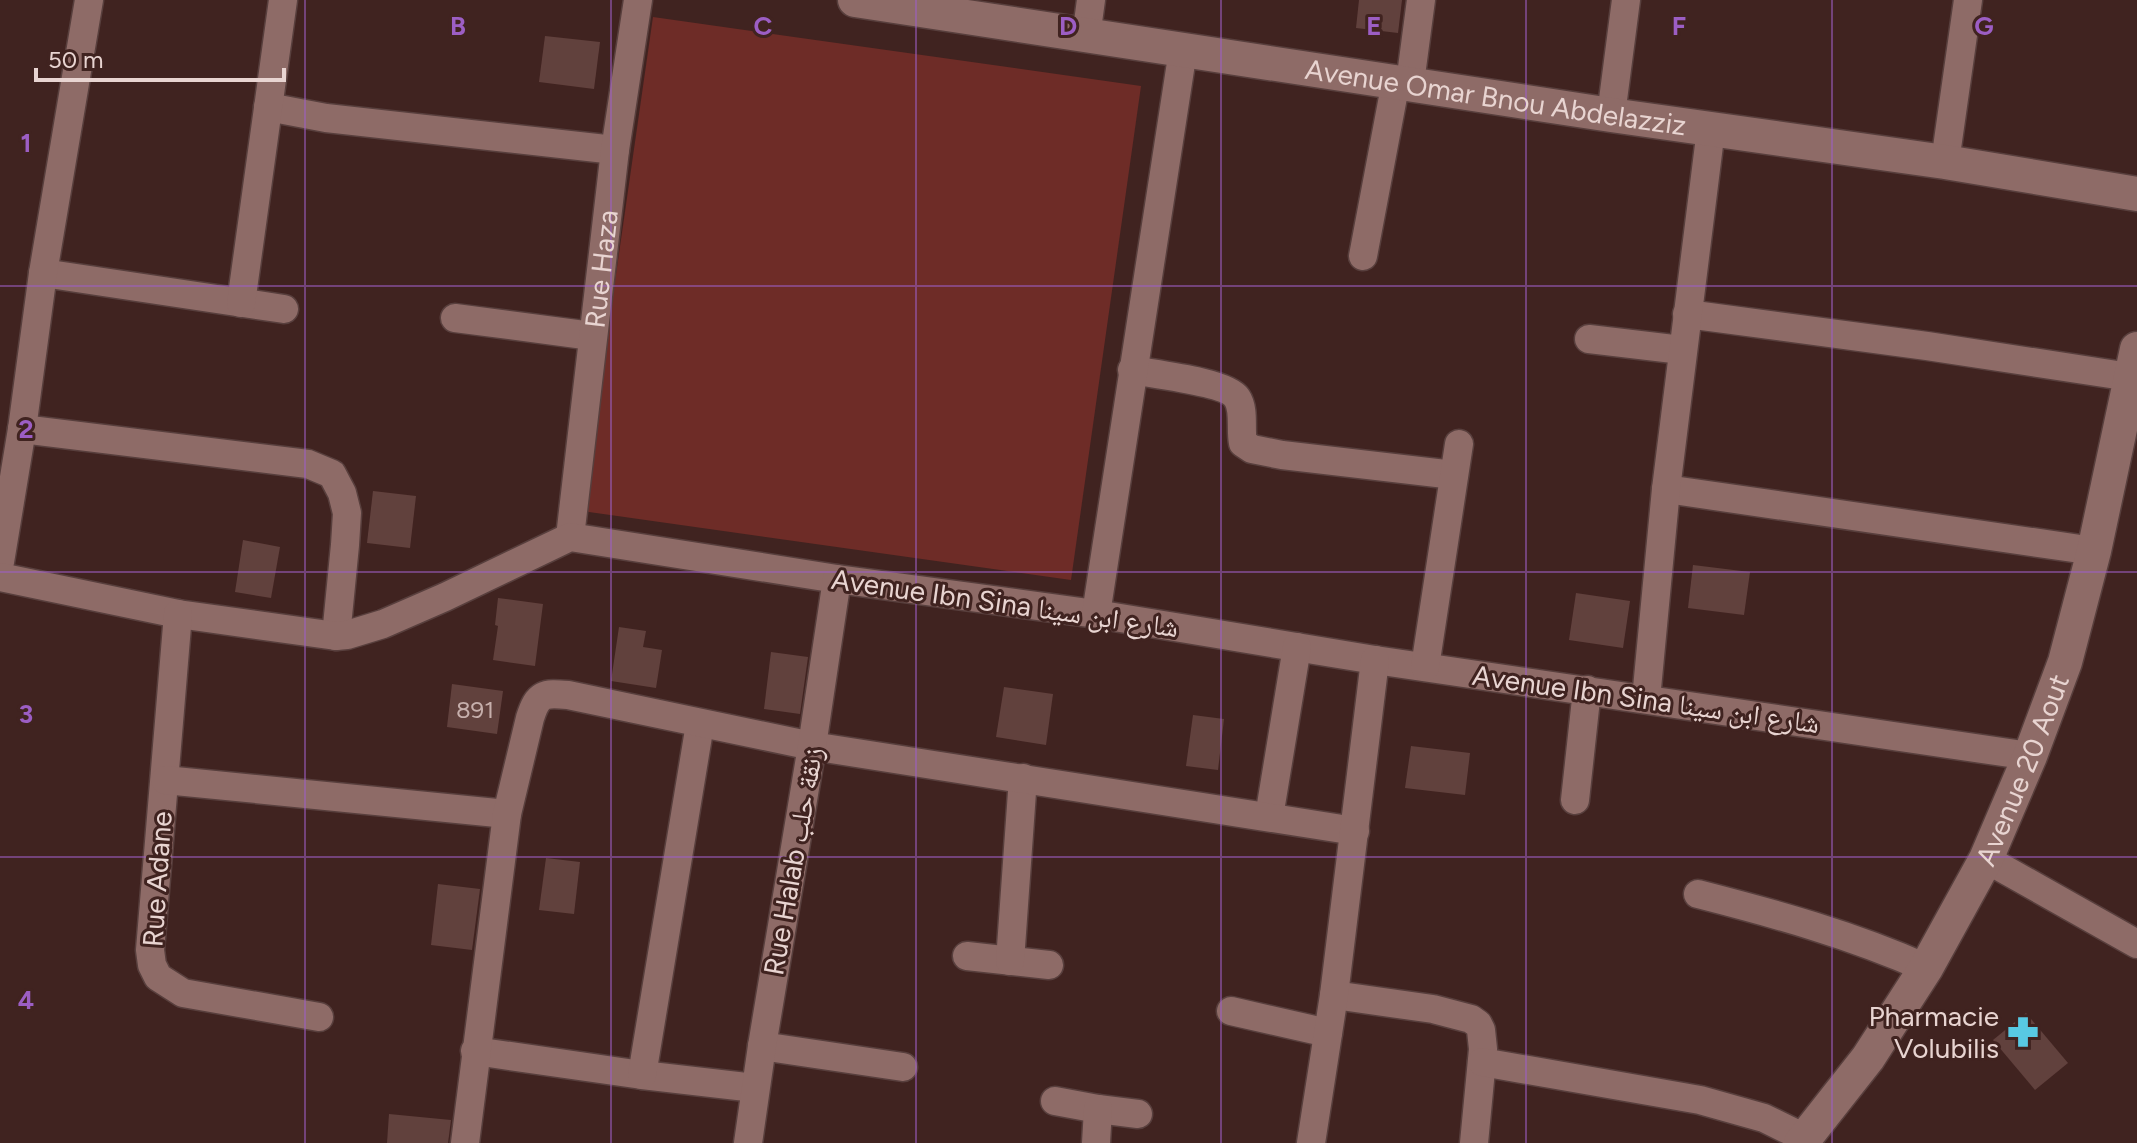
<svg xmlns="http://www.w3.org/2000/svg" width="2137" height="1143" viewBox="0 0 2137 1143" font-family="Figtree,'Noto Naskh Arabic',sans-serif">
  <rect width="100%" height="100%" fill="#402320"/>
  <!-- green -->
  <polygon fill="#6e2c27" points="653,17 1141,86 1071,580 582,511"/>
  <!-- building -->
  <g fill="#61413d">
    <polygon points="1359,0 1402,0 1398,33 1356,28"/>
    <polygon points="545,36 600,42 594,89 539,82"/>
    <polygon points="373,491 416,496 410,548 367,543"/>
    <polygon points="243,540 280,547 271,598 235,592"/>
    <polygon points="1693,565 1750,572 1744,615 1688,608"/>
    <polygon points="1576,593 1630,601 1623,648 1569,640"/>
    <polygon points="498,598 543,604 535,666 493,660 498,626 495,625"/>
    <polygon points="619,627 646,631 643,647 662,650 656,688 611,681"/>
    <polygon points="771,652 808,657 800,714 764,709"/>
    <polygon points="452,684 503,691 497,734 447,727"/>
    <polygon points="1004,687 1053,694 1046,745 996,737"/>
    <polygon points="1193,715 1224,719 1218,770 1186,766"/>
    <polygon points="1411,746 1470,753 1465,795 1405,788"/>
    <polygon points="546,858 580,862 574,914 539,910"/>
    <polygon points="438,884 480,889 472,950 431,945"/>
    <polygon points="2026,1013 2068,1063 2035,1090 1993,1040"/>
    <polygon points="389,1114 451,1120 448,1143 387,1143"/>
  </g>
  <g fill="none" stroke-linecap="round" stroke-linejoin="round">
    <defs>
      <g id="minor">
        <polyline points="1086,37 1091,0"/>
        <polyline points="1410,83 1421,0"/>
        <polyline points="268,107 326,118 615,150"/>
        <polyline points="1611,115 1626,0"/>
        <polyline points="1945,162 1968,0"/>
        <polyline points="1363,256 1396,81"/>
        <polyline points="43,273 284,309"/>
        <polyline points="241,303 283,0"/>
        <polyline points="1687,314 1927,346 2130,377"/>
        <polyline points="455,318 592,336"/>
        <polyline points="1589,339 1682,350"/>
        <path d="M1132 370C1152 374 1227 382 1237 398 1245 410 1240 430 1243 443L1252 449 1282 455 1454 475"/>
        <polyline points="22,429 308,464 332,474 342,493 347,513 345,545 336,636"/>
        <polyline points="1666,489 2094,551"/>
        <path id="s1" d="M570 537 615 150 638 0"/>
        <polyline points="0,562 22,429 43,273 89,0"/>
        <polyline points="0,577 178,614 336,636 347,635 383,624 445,597 570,537 837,579 1096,614 1375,660 2030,756"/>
        <polyline points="178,614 150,950 152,965 158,977 183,993 319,1017"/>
        <polyline points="1096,614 1183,50"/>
        <polyline points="1425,667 1459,444"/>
        <polyline points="1646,699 1666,489 1711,129"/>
        <polyline points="165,780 507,814"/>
        <polyline points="1575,800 1587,690"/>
        <polyline points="1269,817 1297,647"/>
        <polyline points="1986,859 2137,944"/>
        <path d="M1698 894C1776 914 1852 935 1926 968"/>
        <polyline points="967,956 1049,965"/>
        <polyline points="1010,961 1023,778"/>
        <polyline points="1334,995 1433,1009 1471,1019 1478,1024 1481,1030 1483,1049 1474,1143"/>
        <polyline points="1231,1011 1328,1033"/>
        <polyline points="762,1046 903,1067"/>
        <polyline points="475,1051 642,1075 755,1088"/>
        <polyline points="1482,1062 1700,1100 1764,1118 1805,1138"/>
        <polyline points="642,1075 700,724"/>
        <polyline points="1055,1101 1098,1109 1138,1114"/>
        <path d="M465 1143 507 814 530 718C538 693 544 693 568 695L812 746 1355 831"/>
        <polyline points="748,1143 762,1046 812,746 837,579"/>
        <polyline points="1096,1143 1098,1109"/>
        <polyline points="1311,1143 1334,995 1375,660"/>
      </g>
      <g id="tertiary">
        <path id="s2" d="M855 0 1611 115 1945 162 2137 194"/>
        <path id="s3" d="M1801 1143 1868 1058 1926 968 1986 859 2030 756 2065 662 2094 551 2137 349"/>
      </g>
    </defs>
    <!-- minor casing -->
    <use href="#minor" stroke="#583f3d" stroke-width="31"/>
    <!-- tertiary casing -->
    <use href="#tertiary" stroke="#583f3d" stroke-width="37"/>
    <!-- minor -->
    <use href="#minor" stroke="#8e6b67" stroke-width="28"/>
    <!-- tertiary -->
    <use href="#tertiary" stroke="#8e6b67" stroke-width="34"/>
  </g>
  <!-- grid -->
  <path fill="none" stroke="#9c5ec4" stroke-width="2" stroke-opacity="0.55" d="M305 0V1143M611 0V1143M916 0V1143M1221 0V1143M1526 0V1143M1832 0V1143M0 286H2137M0 572H2137M0 857H2137"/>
  <!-- icons -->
  <defs>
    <symbol id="pharmacy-bare" viewBox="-9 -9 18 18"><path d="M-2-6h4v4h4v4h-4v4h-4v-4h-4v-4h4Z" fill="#58c9e3" stroke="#402320" stroke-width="2.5" paint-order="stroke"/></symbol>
  </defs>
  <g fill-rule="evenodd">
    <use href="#pharmacy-bare" x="2001" y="1010" width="44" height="44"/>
  </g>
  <g text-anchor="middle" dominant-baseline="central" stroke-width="6" stroke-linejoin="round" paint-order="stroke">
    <!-- number labels -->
    <g font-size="24" fill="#c6afac">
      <text x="475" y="709">891</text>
    </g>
    <!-- street labels -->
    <g font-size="28" fill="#e8d4d1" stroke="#402320">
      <text stroke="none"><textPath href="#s2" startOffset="648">Avenue Omar Bnou Abdelazziz</textPath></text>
      <text stroke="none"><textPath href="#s1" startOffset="270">Rue Haza</textPath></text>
      <text transform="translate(1005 603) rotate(8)">Avenue Ibn Sina شارع ابن سينا</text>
      <text transform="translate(1646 699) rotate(8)">Avenue Ibn Sina شارع ابن سينا</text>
      <text stroke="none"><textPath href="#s3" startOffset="436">Avenue 20 Aout</textPath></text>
      <text transform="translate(793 861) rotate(-80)">Rue Halab زنقة حلب</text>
      <text transform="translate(157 879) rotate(-86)">Rue Adane</text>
    </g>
    <!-- poi labels -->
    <g font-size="28" fill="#e8d4d1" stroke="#402320" text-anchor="end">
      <text x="1999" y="1016">Pharmacie<tspan x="1999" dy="32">Volubilis</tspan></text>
    </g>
  </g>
  <g font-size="26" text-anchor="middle" font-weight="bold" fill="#9c5ec4" stroke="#402320" stroke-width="6" stroke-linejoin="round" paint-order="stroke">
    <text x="458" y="35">B</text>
    <text x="763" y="35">C</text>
    <text x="1068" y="35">D</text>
    <text x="1374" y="35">E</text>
    <text x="1679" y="35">F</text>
    <text x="1984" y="35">G</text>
    <text x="26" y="152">1</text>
    <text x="26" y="438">2</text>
    <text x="26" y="723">3</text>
    <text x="26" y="1009">4</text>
  </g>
  <!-- scale -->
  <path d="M36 68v12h248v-12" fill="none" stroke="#e8d4d1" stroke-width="4"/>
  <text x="48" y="68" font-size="24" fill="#e8d4d1" stroke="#402320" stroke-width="6" paint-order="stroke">50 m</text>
</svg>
